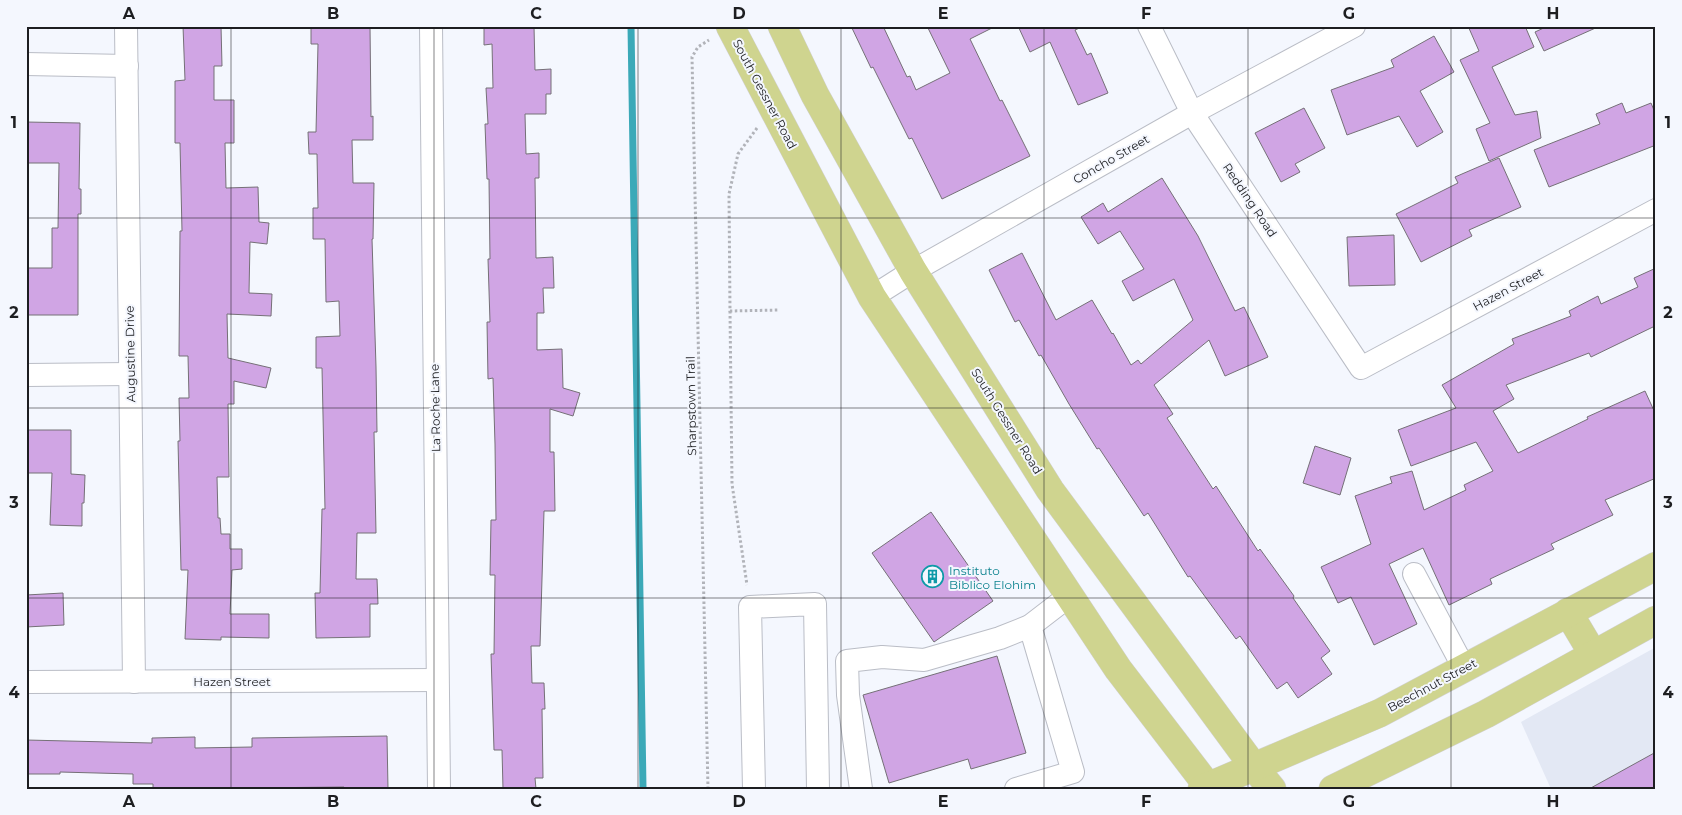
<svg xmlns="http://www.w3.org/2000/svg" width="1682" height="815" viewBox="0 0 1682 815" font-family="Montserrat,sans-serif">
  <rect width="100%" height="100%" fill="#f4f7fe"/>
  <!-- built -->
  <polygon fill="#e3e8f4" points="1656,647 1656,789 1551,789 1521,722"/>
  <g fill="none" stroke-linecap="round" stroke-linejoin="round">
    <!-- stream -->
    <polyline stroke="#3ba9b8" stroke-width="7" points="631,26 643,789"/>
  </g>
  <!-- building -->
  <g fill="#d0a5e4" stroke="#757077">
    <polygon points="183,26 221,26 222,66 214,66 214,100 234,100 234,143 225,143 226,188 258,187 259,222 269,223 267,244 250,242 249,293 272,294 271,316 227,314 228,358 271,368 266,388 234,381 234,404 228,404 229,477 217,477 218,518 220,518 221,534 230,534 230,549 242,549 242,569 232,570 230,614 269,614 269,638 221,637 221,640 185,639 188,570 181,570 178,441 180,441 179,398 189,398 188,356 179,356 180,231 182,231 180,143 175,143 175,81 185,80"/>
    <polygon points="311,26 370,26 371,117 373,116 373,140 352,140 353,183 374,183 373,239 372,239 376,367 377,432 374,432 376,533 357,533 356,579 377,579 378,604 370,604 370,637 316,638 315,593 320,593 322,509 325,509 322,368 316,368 316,337 340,336 339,301 326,302 325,239 313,239 313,208 318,208 317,154 309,154 308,132 316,132 318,44 311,44"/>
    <polygon points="484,26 534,26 535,70 551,69 551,94 546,94 546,114 525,114 526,154 539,153 539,178 535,178 536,258 553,257 554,288 543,288 544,313 537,313 537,350 562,349 563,388 580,393 573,416 550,409 550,452 554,452 555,511 544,511 540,646 531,646 532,683 544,683 545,709 542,709 543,778 535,778 536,789 503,789 502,750 494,750 491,654 494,654 495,575 490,575 491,520 496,520 495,444 493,378 488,379 487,322 490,322 488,259 490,259 489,179 487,179 485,124 488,124 486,88 493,88 492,44 484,45"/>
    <polygon points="851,26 883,26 907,77 910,76 916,90 950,73 927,26 996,26 970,39 1000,101 1002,100 1030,156 942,199 912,138 909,139 873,67 871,68"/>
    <polygon points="1018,26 1084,26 1075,30 1087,55 1091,53 1108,93 1078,105 1050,42 1030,52"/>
    <polygon points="1468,26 1525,26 1534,47 1492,67 1515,115 1537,111 1541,138 1489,161 1476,129 1490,123 1460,60 1479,51"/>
    <polygon points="1548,26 1600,26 1544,51 1535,32"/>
    <polygon points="1434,36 1454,72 1420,91 1443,132 1417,147 1399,116 1347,135 1331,90 1394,67 1391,60"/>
    <polygon points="1622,103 1626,113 1651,103 1656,115 1656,145 1549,187 1534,150 1600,124 1596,114"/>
    <polygon points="1304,108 1325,148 1295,164 1300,172 1281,182 1255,133"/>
    <polygon points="26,122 80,123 79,189 81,189 81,214 78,214 78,315 26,315 26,268 52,268 52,228 58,228 59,163 26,163"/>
    <polygon points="1499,158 1521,207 1469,230 1472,236 1421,262 1396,214 1458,183 1455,177"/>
    <polygon points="1162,178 1198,236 1235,311 1244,307 1268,357 1225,376 1209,340 1154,385 1173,414 1167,418 1213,489 1216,486 1258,551 1260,549 1294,596 1293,598 1330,651 1321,658 1332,674 1298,698 1287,682 1277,689 1240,636 1236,639 1190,576 1188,577 1148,513 1144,516 1099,448 1097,449 1069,404 1041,355 1039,356 1019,320 1015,322 989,270 1022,253 1056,320 1092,300 1112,334 1113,333 1131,365 1138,360 1141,364 1193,320 1174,279 1133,301 1122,281 1144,269 1120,231 1098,244 1081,217 1103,203 1108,212"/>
    <polygon points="1394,235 1395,285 1349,286 1347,237"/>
    <polygon points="1656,268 1656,329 1655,326 1591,357 1589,353 1506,385 1514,399 1493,411 1518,453 1588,419 1587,417 1645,391 1656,415 1656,478 1605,500 1613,515 1551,544 1554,549 1490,579 1492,584 1449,605 1423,548 1389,564 1417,624 1374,645 1351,597 1338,603 1321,567 1371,544 1355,496 1392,483 1390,477 1412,471 1424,510 1466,490 1464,485 1493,471 1476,442 1411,466 1398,430 1456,408 1442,385 1514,344 1512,339 1571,316 1569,311 1598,296 1601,304 1638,287 1634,278"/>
    <polygon points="26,430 71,430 71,474 85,475 84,503 82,503 82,526 50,525 52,473 26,473"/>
    <polygon points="1315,446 1351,458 1340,495 1303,483"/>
    <polygon points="931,512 993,601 934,642 872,553"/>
    <polygon points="63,593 64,625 26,627 26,595"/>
    <polygon points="997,656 1026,753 971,769 968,759 889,783 863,695"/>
    <polygon points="387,736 388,789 344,789 344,787 153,789 153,784 133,784 133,774 60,772 60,774 26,774 26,740 152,743 152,738 195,737 195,748 252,747 252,738"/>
    <polygon points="1656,752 1656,789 1589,789"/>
  </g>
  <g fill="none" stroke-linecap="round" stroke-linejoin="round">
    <defs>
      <g id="minor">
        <polyline points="126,26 134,682"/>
        <polyline points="431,26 439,789"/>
        <polyline points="1149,26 1192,113 1361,368 1656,210"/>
        <polyline points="26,64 127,66"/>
        <polyline points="872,297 913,271 1192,113 1354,26"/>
        <polyline points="26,375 130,374"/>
        <polyline points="1414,574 1464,668"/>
        <polyline points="26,682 437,680"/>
        <polyline points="754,789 750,607 815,604 818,789"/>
        <polyline points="861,789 848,695 847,661 882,657 924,660 1000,638 1030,626 1069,596"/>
        <polyline points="1016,789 1073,772 1030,626"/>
      </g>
      <g id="major">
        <polyline points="730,26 872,297 1118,669 1210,789"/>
        <polyline points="782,26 815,95 913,271 1050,490 1254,767 1272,789"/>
        <polyline points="1568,612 1593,654"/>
        <polyline points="1202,789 1380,713 1656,566"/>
        <polyline points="1333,789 1486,714 1656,620"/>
      </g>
    </defs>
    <!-- minor casing -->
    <use href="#minor" stroke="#babdc6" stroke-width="24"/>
    <!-- major casing -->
    <use href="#major" stroke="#d2d2d3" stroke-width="29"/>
    <!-- path -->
    <g stroke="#b1b3b9" stroke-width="3" stroke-dasharray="2.5 2.5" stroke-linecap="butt">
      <polyline points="757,128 738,154 729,194 730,311 779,310"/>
      <polyline points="730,311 732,484 747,585"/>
      <polyline points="708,789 692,57 698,47 709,40"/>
    </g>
    <!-- minor -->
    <use href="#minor" stroke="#fff" stroke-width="22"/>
    <!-- major -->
    <use href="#major" stroke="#cfd48f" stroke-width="28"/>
  </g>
  <!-- grid -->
  <path fill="none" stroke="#1d1e21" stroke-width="1" stroke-opacity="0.55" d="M231 26V789M434 26V789M638 26V789M841 26V789M1044 26V789M1248 26V789M1451 26V789M26 218H1656M26 408H1656M26 598H1656"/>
  <!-- icons -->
  <defs>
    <symbol id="building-ring" viewBox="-11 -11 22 22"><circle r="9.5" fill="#f4f7fe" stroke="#0f9aa8" stroke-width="1.5"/><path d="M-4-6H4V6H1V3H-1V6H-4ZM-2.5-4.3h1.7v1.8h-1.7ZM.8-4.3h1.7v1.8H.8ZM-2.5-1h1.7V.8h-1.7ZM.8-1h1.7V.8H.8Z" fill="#0f9aa8"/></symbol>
  </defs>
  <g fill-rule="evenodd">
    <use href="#building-ring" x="920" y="564" width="25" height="25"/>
  </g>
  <g text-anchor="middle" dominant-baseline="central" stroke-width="4" stroke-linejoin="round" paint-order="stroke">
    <!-- street labels -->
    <g font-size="12" fill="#1d1e21" stroke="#f4f7fe">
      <text transform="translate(765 94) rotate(62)">South Gessner Road</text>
      <text transform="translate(1111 159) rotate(-30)">Concho Street</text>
      <text transform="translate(1250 200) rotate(56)">Redding Road</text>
      <text transform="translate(1508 289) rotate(-28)">Hazen Street</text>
      <text transform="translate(130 354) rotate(-91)">Augustine Drive</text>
      <text transform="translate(691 406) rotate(-91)">Sharpstown Trail</text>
      <text transform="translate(435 408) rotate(-91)">La Roche Lane</text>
      <text transform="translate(1007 421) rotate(58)">South Gessner Road</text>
      <text x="232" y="681">Hazen Street</text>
      <text transform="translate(1432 685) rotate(-28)">Beechnut Street</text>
    </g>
    <!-- culture labels -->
    <g font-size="12" fill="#0d838f" stroke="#f4f7fe" text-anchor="start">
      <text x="949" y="570">Instituto<tspan x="949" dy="14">Biblico Elohim</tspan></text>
    </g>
  </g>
  <!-- border -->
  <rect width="1682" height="815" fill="none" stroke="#f4f7fe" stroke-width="55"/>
  <rect x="28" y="28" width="1626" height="760" fill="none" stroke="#1d1e21" stroke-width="2"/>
  <g font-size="16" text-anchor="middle" font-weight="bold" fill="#1d1e21">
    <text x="129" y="19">A</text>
    <text x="333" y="19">B</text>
    <text x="536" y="19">C</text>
    <text x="739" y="19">D</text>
    <text x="943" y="19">E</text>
    <text x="1146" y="19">F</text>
    <text x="1349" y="19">G</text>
    <text x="1553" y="19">H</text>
    <text x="14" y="128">1</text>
    <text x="1668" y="128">1</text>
    <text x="14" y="318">2</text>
    <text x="1668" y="318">2</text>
    <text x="14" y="508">3</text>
    <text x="1668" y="508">3</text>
    <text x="14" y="698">4</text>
    <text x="1668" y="698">4</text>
    <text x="129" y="807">A</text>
    <text x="333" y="807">B</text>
    <text x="536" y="807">C</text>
    <text x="739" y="807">D</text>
    <text x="943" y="807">E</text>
    <text x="1146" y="807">F</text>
    <text x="1349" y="807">G</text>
    <text x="1553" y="807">H</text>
  </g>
</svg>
